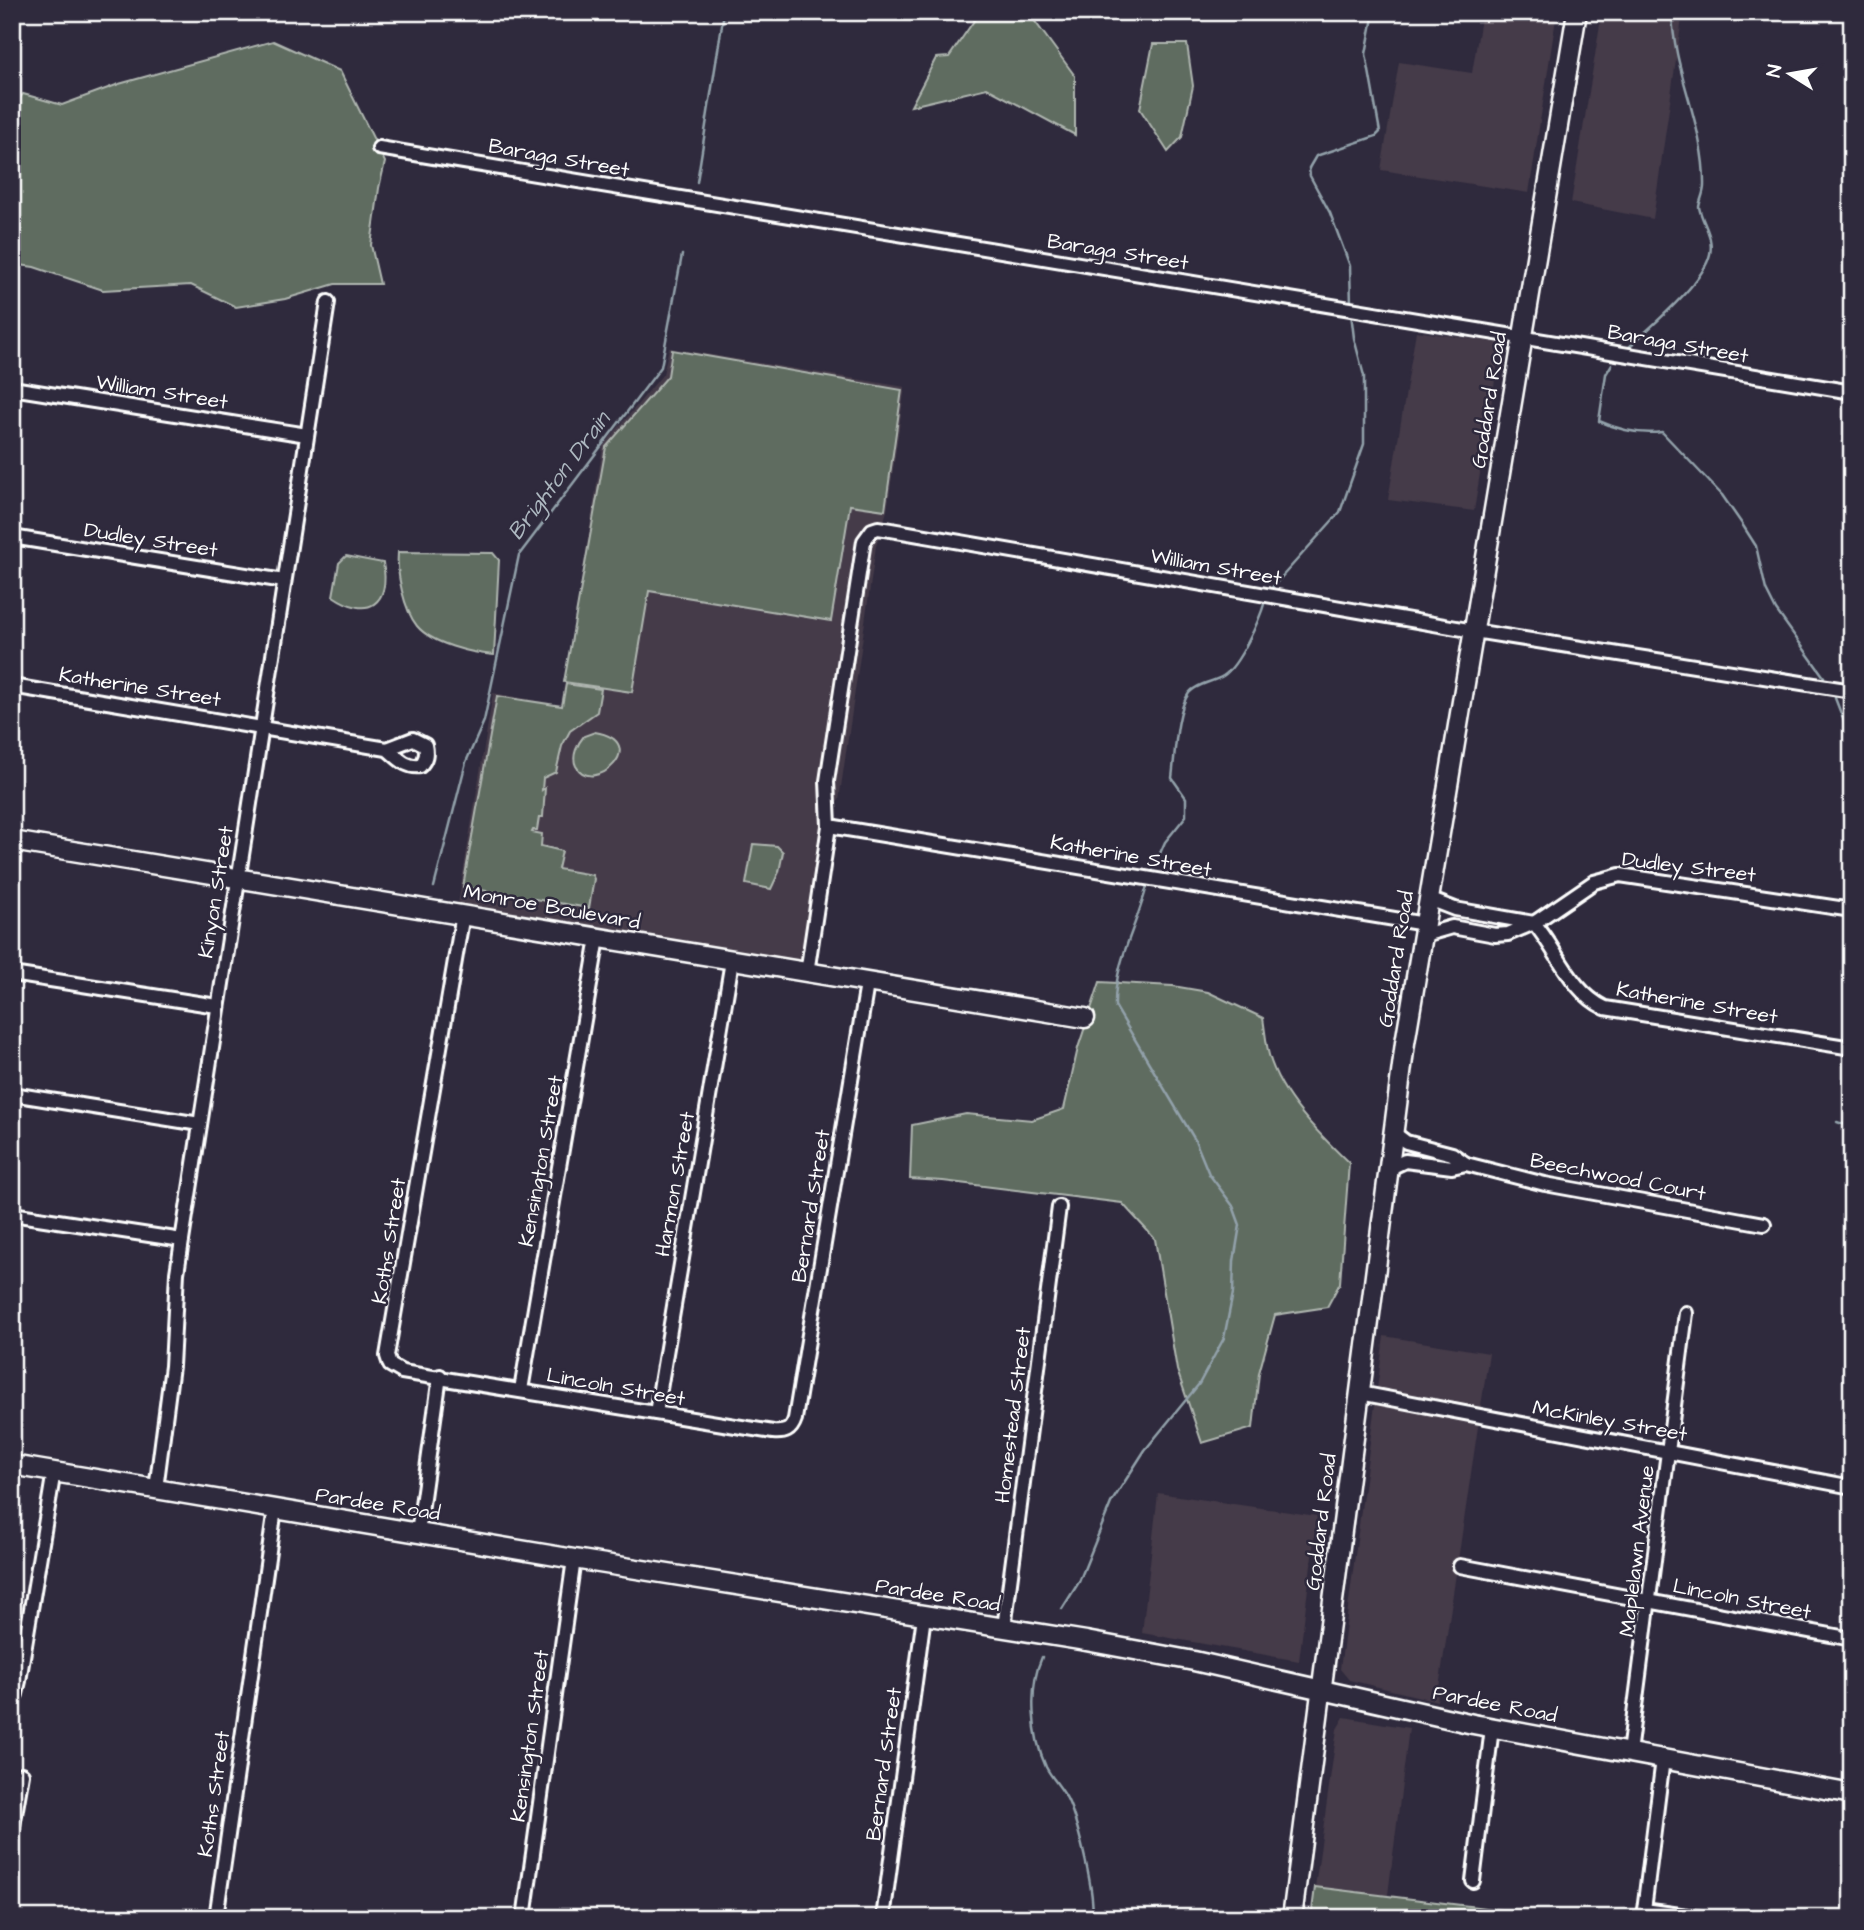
<svg xmlns="http://www.w3.org/2000/svg" width="1864" height="1930" viewBox="0 0 1864 1930" font-family="'Architects Daughter',sans-serif">
  <rect width="100%" height="100%" fill="#2f2a3d"/>
  <filter id="ink" filterUnits="userSpaceOnUse"><feTurbulence type="fractalNoise" baseFrequency=".0143" numOctaves="2"/><feDisplacementMap in="SourceGraphic" scale="14" xChannelSelector="R" yChannelSelector="G"/><feConvolveMatrix kernelMatrix="1 2 1 2 8 2 1 2 1" color-interpolation-filters="sRGB"/></filter>
  <g filter="url(#ink)">
    <!-- built -->
    <g fill="#443a48">
      <polygon points="1482,12 1557,12 1529,193 1381,170 1399,62 1472,73"/>
      <polygon points="1602,12 1683,12 1653,219 1571,203"/>
      <polygon points="1416,331 1501,343 1474,511 1388,500"/>
      <polygon points="669,348 905,387 887,511 876,546 839,801 826,800 800,963 458,904 493,693 561,705 603,446 663,374"/>
      <polygon points="1384,1336 1489,1353 1437,1701 1349,1680 1340,1669"/>
      <polygon points="1158,1493 1317,1516 1299,1661 1142,1633"/>
      <polygon points="1344,1717 1409,1728 1388,1895 1315,1887 1337,1729"/>
    </g>
    <!-- green -->
    <g fill="#5f6c61" stroke="#afb6b0" stroke-width="2">
      <polygon points="980,12 1028,12 1075,76 1075,135 987,88 911,106 936,58 949,57"/>
      <polygon points="273,41 340,71 385,162 379,188 371,245 380,284 335,284 285,299 236,307 191,285 103,290 34,267 12,264 12,108 23,94 62,105 119,84"/>
      <polygon points="1153,44 1187,44 1193,86 1182,137 1168,152 1140,109"/>
      <polygon points="672,350 902,390 885,510 850,505 831,621 649,591 632,692 564,682 606,447 668,376"/>
      <path d="M398 552 493 553 499 560 494 655C471 653 432 644 417 626 404 610 396 572 398 552Z"/>
      <path d="M346 556 383 563C391 604 368 620 333 596L339 563Z"/>
      <polygon points="566,684 601,689 597,712 570,731 562,746 556,772 543,778 542,790 545,788 543,817 539,817 537,830 533,830 532,832 542,834 541,846 562,851 558,869 592,875 594,879 589,908 463,887 497,696 562,706"/>
      <path d="M595 732C653 742 593 797 576 766 571 756 578 743 584 736Z"/>
      <polygon points="753,844 777,846 783,852 779,872 771,889 746,884"/>
      <path d="M1100 982 1173 986 1208 992 1263 1018C1265 1030 1266 1044 1269 1055 1281 1097 1319 1134 1349 1163L1340 1283 1327 1307 1275 1315 1259 1373 1253 1428 1202 1443 1177 1370 1155 1239 1122 1203 943 1181 910 1179 912 1125 966 1114 1032 1120 1064 1109 1078 1048Z"/>
      <polygon points="1315,1887 1567,1918 1311,1918"/>
    </g>
    <g fill="none" stroke-linecap="round" stroke-linejoin="round">
      <!-- stream -->
      <g stroke="#92a1aa" stroke-width="2.5">
        <polyline points="697,182 724,12"/>
        <polyline points="1351,306 1350,266 1330,213 1310,176 1309,168 1316,156 1376,136 1380,132 1366,54 1374,12"/>
        <path d="M1628 348C1649 328 1704 283 1710 254 1714 236 1702 223 1699 207 1700 200 1704 193 1704 186 1705 126 1673 72 1672 12"/>
        <path d="M1612 364 1606 374 1599 421C1619 430 1640 435 1662 432L1722 495 1742 524 1756 546 1766 590 1776 610 1824 677"/>
        <polyline points="1269,591 1340,512 1364,444 1364,376 1354,338 1351,313"/>
        <polyline points="1835,698 1852,742"/>
        <path d="M1150 876 1165 842 1186 816V798L1172 778C1175 756 1176 711 1189 693 1196 684 1213 682 1223 676 1239 666 1260 619 1265 601"/>
        <polyline points="434,887 466,762 484,721 519,555 661,367 682,255"/>
        <polyline points="1837,1122 1852,1127"/>
        <path d="M1062 1609 1079 1582 1111 1503 1145 1450 1199 1384 1224 1338 1233 1293 1234 1261 1240 1225 1233 1206 1209 1174 1195 1140 1115 1006C1114 962 1138 924 1148 882"/>
        <path d="M1042 1657C1028 1688 1032 1737 1046 1767 1052 1779 1064 1790 1069 1803 1078 1825 1096 1895 1092 1918"/>
      </g>
      <defs>
        <g id="street">
          <polyline points="379,148 1852,392"/>
          <polyline points="12,388 307,435"/>
          <polyline points="12,537 284,581"/>
          <path d="M12 686 387 749C398 757 405 768 420 766 426 759 427 754 425 745L413 739 387 749"/>
          <polyline points="829,826 1425,924"/>
          <path d="M1852 910 1620 875 1594 882 1534 923C1558 951 1570 991 1605 1008L1852 1048"/>
          <path d="M463 914 387 1356 390 1365 402 1372 773 1432C785 1433 791 1431 795 1419L867 984"/>
          <polyline points="1424,935 1452,927 1495,935 1508,934 1534,923 1455,909 1429,899"/>
          <polyline points="807,973 829,826 827,781 864,541 872,530 878,528 891,530 1474,631 1852,691"/>
          <polyline points="12,974 217,1006"/>
          <polyline points="12,1094 200,1124"/>
          <polyline points="1466,1164 1545,1184 1764,1224"/>
          <polyline points="1388,1169 1405,1161 1452,1167 1466,1164 1452,1154 1406,1142 1394,1133"/>
          <polyline points="12,1214 182,1240"/>
          <polyline points="521,1390 598,938"/>
          <polyline points="1360,1393 1852,1487"/>
          <polyline points="656,1413 732,961"/>
          <polyline points="156,1489 172,1366 177,1273 328,302"/>
          <polyline points="418,1533 440,1376"/>
          <polyline points="1460,1566 1852,1639"/>
          <polyline points="1004,1628 1059,1207"/>
          <polyline points="12,1699 16,1694 19,1681 54,1471"/>
          <polyline points="1629,1753 1686,1313"/>
          <polyline points="12,1832 22,1774"/>
          <polyline points="1473,1881 1492,1728"/>
          <polyline points="1644,1910 1702,1918"/>
          <polyline points="216,1918 275,1509"/>
          <polyline points="524,1918 574,1559"/>
          <polyline points="883,1918 924,1616"/>
          <polyline points="1643,1918 1663,1759"/>
        </g>
        <g id="secondary">
          <polyline points="12,841 1085,1018"/>
          <polyline points="12,1465 574,1559 1086,1641 1194,1661 1473,1724 1852,1794"/>
          <polyline points="1292,1918 1405,1043 1577,12"/>
        </g>
      </defs>
      <!-- street casing -->
      <use href="#street" stroke="#fff" stroke-width="18"/>
      <!-- secondary casing -->
      <use href="#secondary" stroke="#fff" stroke-width="23"/>
      <!-- street -->
      <use href="#street" stroke="#2f2a3d" stroke-width="12"/>
      <!-- secondary -->
      <use href="#secondary" stroke="#2f2a3d" stroke-width="18"/>
    </g>
  </g>
  <g text-anchor="middle" dominant-baseline="central" stroke-width="5" stroke-linejoin="round" paint-order="stroke">
    <!-- street labels -->
    <g font-size="21" fill="#fff" stroke="#2f2a3d">
      <text transform="translate(559 158) rotate(10)">Baraga Street</text>
      <text transform="translate(1118 252) rotate(9)">Baraga Street</text>
      <text transform="translate(1678 344) rotate(10)">Baraga Street</text>
      <text transform="translate(162 392) rotate(9)">William Street</text>
      <text transform="translate(1489 400) rotate(-81)">Goddard Road</text>
      <text transform="translate(151 540) rotate(9)">Dudley Street</text>
      <text transform="translate(1216 567) rotate(10)">William Street</text>
      <text transform="translate(140 687) rotate(9)">Katherine Street</text>
      <text transform="translate(1131 856) rotate(10)">Katherine Street</text>
      <text transform="translate(1689 867) rotate(7)">Dudley Street</text>
      <text transform="translate(216 892) rotate(-81)">Kinyon Street</text>
      <text transform="translate(552 907) rotate(10)">Monroe Boulevard</text>
      <text transform="translate(1396 959) rotate(-81)">Goddard Road</text>
      <text transform="translate(1697 1003) rotate(10)">Katherine Street</text>
      <text transform="translate(541 1161) rotate(-80)">Kensington Street</text>
      <text transform="translate(1618 1177) rotate(11)">Beechwood Court</text>
      <text transform="translate(675 1184) rotate(-80)">Harmon Street</text>
      <text transform="translate(811 1206) rotate(-81)">Bernard Street</text>
      <text transform="translate(389 1241) rotate(-81)">Koths Street</text>
      <text transform="translate(616 1387) rotate(10)">Lincoln Street</text>
      <text transform="translate(1013 1415) rotate(-83)">Homestead Street</text>
      <text transform="translate(1610 1421) rotate(10)">McKinley Street</text>
      <text transform="translate(378 1504) rotate(9)">Pardee Road</text>
      <text transform="translate(1321 1522) rotate(-83)">Goddard Road</text>
      <text transform="translate(1637 1551) rotate(-83)">Maplelawn Avenue</text>
      <text transform="translate(938 1595) rotate(9)">Pardee Road</text>
      <text transform="translate(1742 1599) rotate(11)">Lincoln Street</text>
      <text transform="translate(1495 1704) rotate(11)">Pardee Road</text>
      <text transform="translate(530 1736) rotate(-82)">Kensington Street</text>
      <text transform="translate(884 1764) rotate(-82)">Bernard Street</text>
      <text transform="translate(214 1794) rotate(-82)">Koths Street</text>
    </g>
    <!-- water labels -->
    <g font-size="23" font-style="italic" fill="#adb8c0" stroke="#2f2a3d">
      <text transform="translate(559 476) rotate(-53)">Brighton Drain</text>
    </g>
  </g>
  <!-- margin -->
  <rect width="1864" height="1930" fill="none" stroke="#2f2a3d" stroke-width="42"/>
  <rect x="21" y="21" width="1822" height="1888" fill="none" stroke="#fff" stroke-width="2.5" filter="url(#ink)"/>
  <!-- north arrow -->
  <g transform="translate(1790 74) rotate(281)" stroke="#2f2a3d" stroke-width="5" paint-order="stroke">
  <path d="M0-5L12 26L0 18L-12 26Z" fill="#ffffff"/>
  <text y="-10" font-size="19" font-weight="bold" text-anchor="middle" fill="#ffffff">N</text>
  </g>
</svg>
